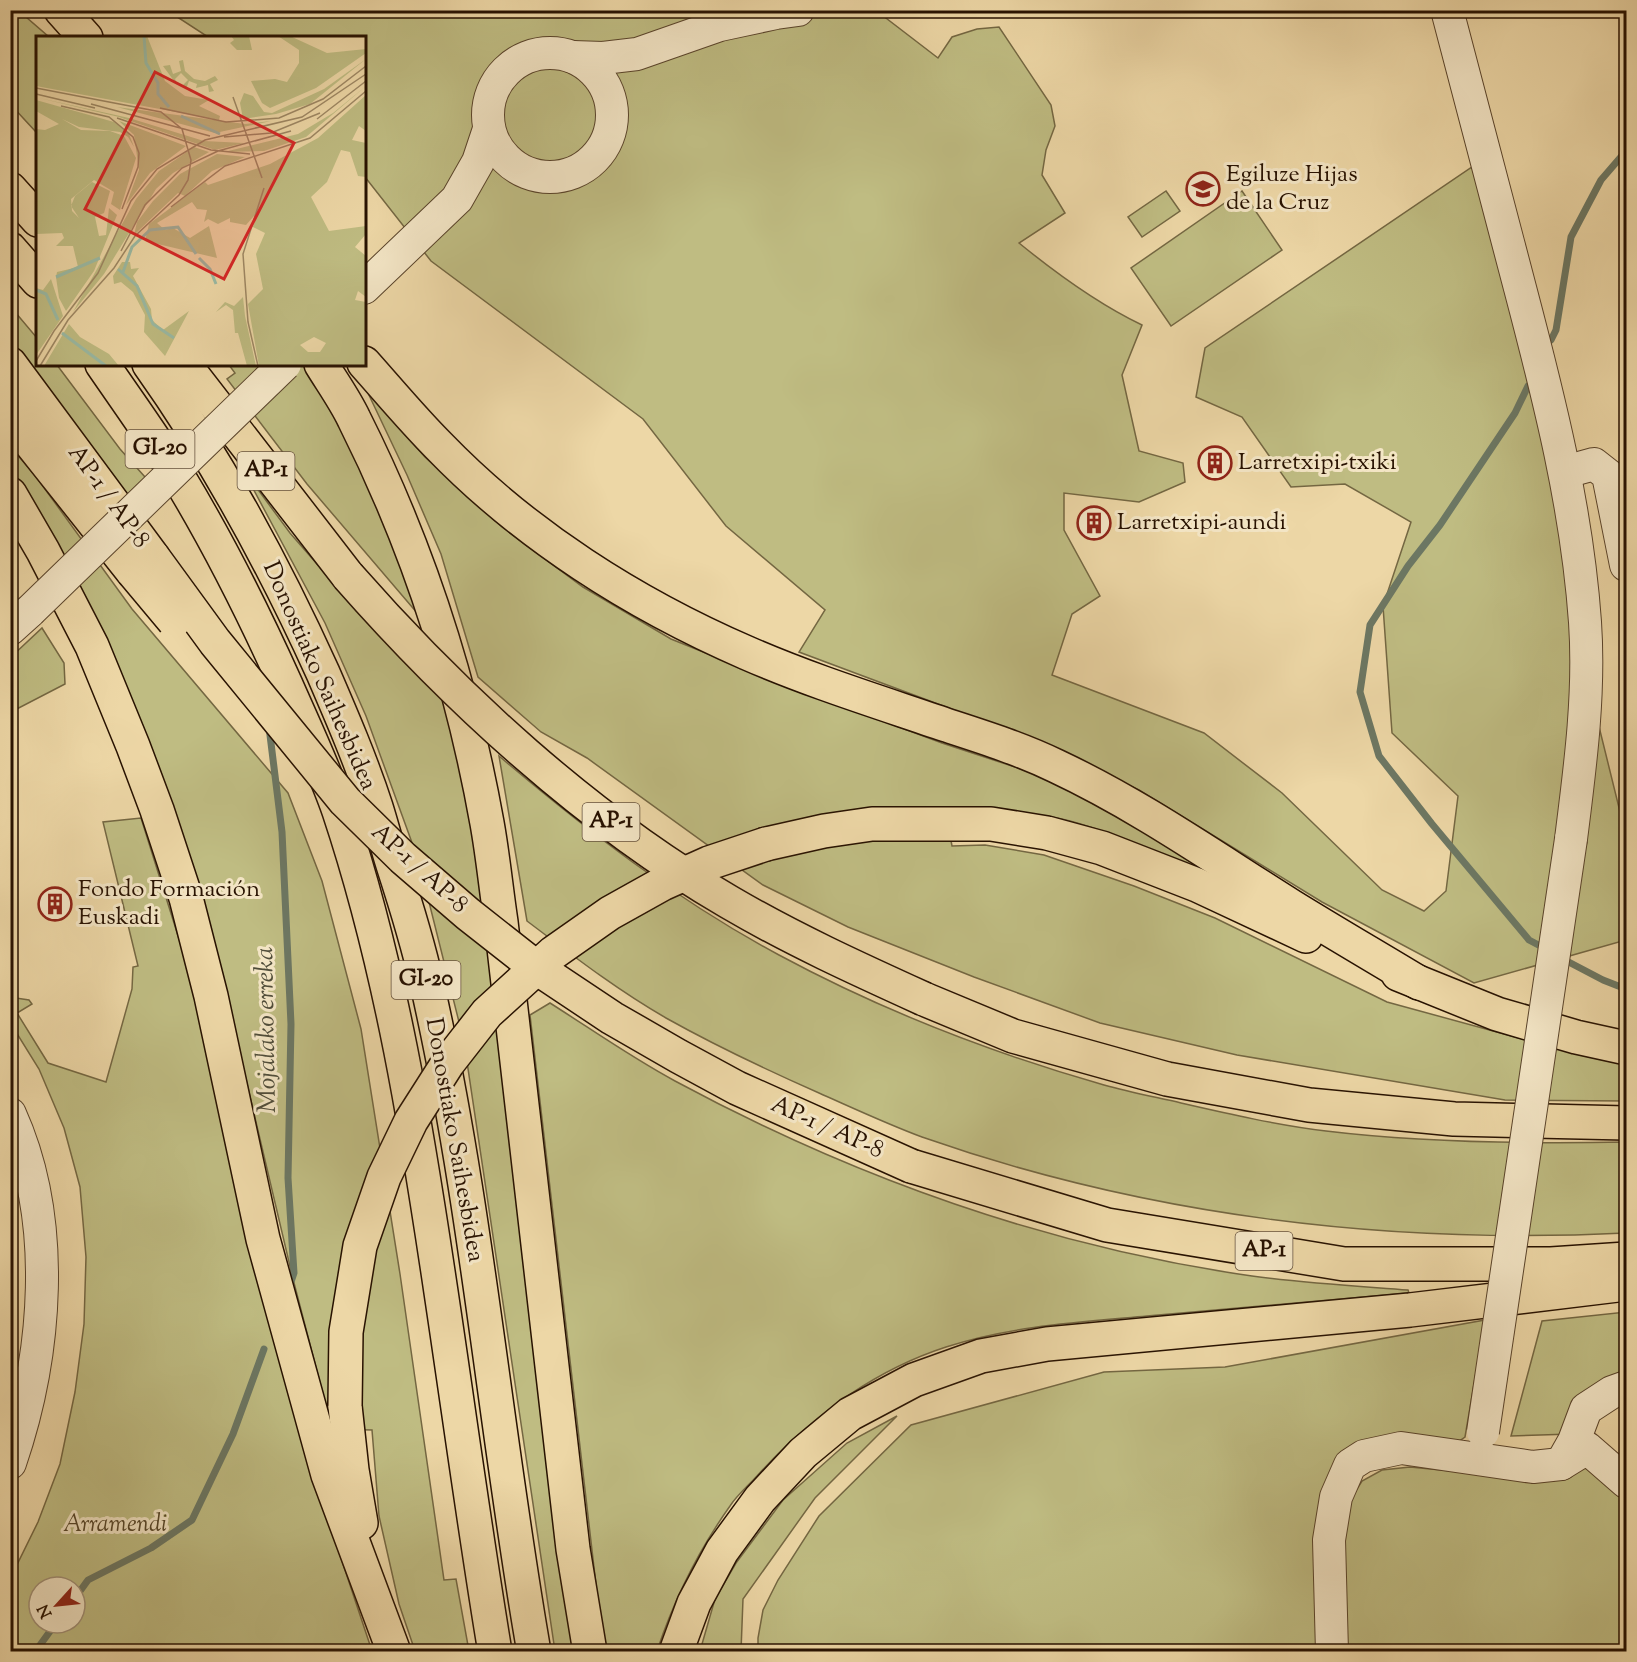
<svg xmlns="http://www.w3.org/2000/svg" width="1637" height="1662" viewBox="0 0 1637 1662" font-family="'Sorts Mill Goudy',serif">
  <rect width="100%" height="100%" fill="#edd7a6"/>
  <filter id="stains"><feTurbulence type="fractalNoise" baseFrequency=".00333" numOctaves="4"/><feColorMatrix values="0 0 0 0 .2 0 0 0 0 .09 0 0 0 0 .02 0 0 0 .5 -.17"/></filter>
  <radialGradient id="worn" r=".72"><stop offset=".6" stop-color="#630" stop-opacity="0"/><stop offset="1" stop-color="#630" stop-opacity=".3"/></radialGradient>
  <!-- green -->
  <g fill="#bfbc82" stroke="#746742" stroke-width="1.5" fill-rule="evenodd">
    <polygon points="11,10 19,11 49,37 38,38 37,133 11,105"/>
    <path d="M168 11H893L882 15 938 58 952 37 977 29 999 27 1051 105 1055 126 1046 150 1042 175 1065 213 1019 243C1057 274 1098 304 1142 325L1122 375 1139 451 1183 463 1185 482 1139 502 1064 493V530L1100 596 1072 614 1052 675 1204 733 1282 793 1382 890 1424 911 1446 891 1458 796 1392 733 1383 606 1411 522 1345 484 1291 487 1242 417 1196 397 1205 348 1472 167 1540 376 1587 678 1626 836V940L1474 983 1322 902 1139 790 1002 728 799 652 825 610 726 526 643 419 431 261 365 177 364 38 208 37Z"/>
    <polygon points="1166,191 1180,211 1142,237 1128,217"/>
    <polygon points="1242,191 1282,250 1171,326 1131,268"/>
    <polygon points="10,306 37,338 38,364 57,365 120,449 153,486 133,502 11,340"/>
    <polygon points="229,365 307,365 336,415 377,503 424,621 307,484 227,379 235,373"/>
    <path d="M367 391 425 457 502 527 583 587 671 639 773 680 942 743 1030 772 1079 795 1193 859 1191 867C1152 851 1111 832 1070 821 1029 811 986 811 945 809L952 846 985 845 1044 855 1134 886 1215 918 1387 1002 1581 1055 1626 1065V1101L1505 1100 1237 1055 1100 1023 974 977 848 927 763 885 587 758 541 732 478 677 441 554 407 475Z"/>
    <polygon points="10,446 37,478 132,609 288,793 322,881 361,1029 400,1274 444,1580 456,1579 469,1651 415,1651 399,1604 379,1516 372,1430 332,1429 293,1279 215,948 58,551 11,472"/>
    <polygon points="242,468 290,533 344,595 452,706 475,817 576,1651 555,1651 464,1042 419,862 366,716 325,623"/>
    <polygon points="42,628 64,663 65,684 11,712 11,657"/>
    <path d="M499 756C586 830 678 901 779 955 881 1010 992 1053 1104 1085 1129 1092 1155 1097 1181 1103 1229 1114 1277 1125 1326 1131 1425 1143 1527 1144 1626 1142V1233C1388 1245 1147 1216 922 1137 887 1124 853 1108 819 1093 767 1070 716 1046 666 1018 617 990 572 955 527 921Z"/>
    <path d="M141 818 185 958 268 1314 312 1471 372 1651H11V1577L38 1522 60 1464 75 1392 84 1324 86 1257 80 1187 64 1128 39 1069 11 1024V1001L16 998 29 1000 32 1004 17 1013 48 1063 106 1082 132 989 133 967 138 966 103 822ZM39 1587H75V1623H39Z"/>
    <path d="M550 1003C591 1029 632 1058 675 1081 855 1178 1049 1247 1252 1276 1304 1283 1356 1286 1408 1290L1409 1293C1321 1300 1234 1308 1147 1316 1080 1322 1010 1326 946 1347 872 1371 808 1420 757 1476 748 1486 737 1495 730 1506 698 1551 674 1600 657 1651H606L598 1602 530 1015Z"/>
    <polygon points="1626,1312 1626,1398 1572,1434 1511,1436 1542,1321"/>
    <polygon points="1485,1320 1465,1437 1446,1450 1338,1467 1322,1651 758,1652 758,1638 763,1610 778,1580 819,1516 911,1425 1104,1372 1225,1367"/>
    <polygon points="897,1416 815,1498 743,1599 741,1651 700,1651 715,1599 736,1563 783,1500 847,1443"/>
    <polygon points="1582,1460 1626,1493 1626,1651 1340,1652 1345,1508 1362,1481 1382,1470 1410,1467 1554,1481"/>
  </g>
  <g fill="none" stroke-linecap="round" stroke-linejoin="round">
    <!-- stream -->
    <g stroke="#6c7763" stroke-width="7">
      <polyline points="1551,340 1556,330 1571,237 1601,180 1626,151"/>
      <polyline points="1528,386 1515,413 1440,525 1408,566 1370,625 1360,692 1379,756 1432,824 1529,940 1546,949"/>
      <polyline points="269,727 282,832 291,1024 288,1178 294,1273 290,1285"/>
      <polyline points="1561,958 1603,980 1626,989"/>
      <polyline points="75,1598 88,1580 151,1548 192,1520 233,1434 264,1349"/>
      <polyline points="35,1652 56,1623"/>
    </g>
    <defs>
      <g id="minor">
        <path d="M1447 10C1471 103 1496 195 1520 288 1549 398 1577 508 1585 622 1590 694 1580 768 1571 839"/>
        <circle cx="550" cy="115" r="62"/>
        <polyline points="573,57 603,58 637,54 720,25 776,13 798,10"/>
        <polyline points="364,288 457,199 478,162 489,129"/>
        <polyline points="1565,472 1594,464 1608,475 1626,565"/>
        <polyline points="10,629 30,611"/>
        <path d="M10 1114C58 1220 47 1355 10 1463"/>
        <polyline points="1561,1464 1574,1441 1586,1409 1612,1392 1626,1387"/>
        <polyline points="1332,1652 1329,1540 1336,1497 1350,1465 1364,1456 1401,1448 1533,1467 1561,1464 1587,1448 1626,1482"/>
      </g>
      <g id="highway">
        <polyline points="61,10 86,38"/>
        <polyline points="10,189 38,220"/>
        <polyline points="10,249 38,281"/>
        <path d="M364 363C389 391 413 420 439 446 525 535 634 604 747 653 811 681 879 702 946 725 983 737 1021 749 1056 766 1139 805 1213 857 1291 906 1333 932 1376 957 1419 983"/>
        <polyline points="10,364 153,557"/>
        <path d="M102 364C128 402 155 439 179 478 219 544 254 614 286 685 304 726 324 768 339 811 391 967 417 1130 441 1292 459 1412 475 1532 495 1652"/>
        <path d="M149 364C218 461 274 565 323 673 342 717 361 761 376 807 382 826 387 846 393 865 406 905 418 944 427 984 477 1204 495 1430 534 1652"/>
        <polyline points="184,364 348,576"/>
        <path d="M321 364C332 382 345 400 354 419 418 546 462 684 487 823 493 856 496 889 501 922L573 1549 590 1652"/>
        <polyline points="10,417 133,572"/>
        <polyline points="10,494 43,551 92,646 133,746 157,810 186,898 211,996 263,1239 328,1475 394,1652"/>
        <polyline points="766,844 824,831 872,824 991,824 1047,833 1102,848 1197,885 1306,936"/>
        <polyline points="1398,974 1497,1014 1576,1037 1626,1048"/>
        <polyline points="924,999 1013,1036 1167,1079 1309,1105 1454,1119 1626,1123"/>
        <polyline points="911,1166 1107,1225 1344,1264 1551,1264 1626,1259"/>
        <polyline points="345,1406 352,1470 361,1523"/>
        <polyline points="676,1652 694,1603 722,1551 760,1499 803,1453 850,1414 914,1380 981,1356 1047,1344 1410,1310 1626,1284"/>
      </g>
    </defs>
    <!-- minor casing -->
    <use href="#minor" stroke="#59432a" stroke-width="34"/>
    <!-- highway casing -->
    <use href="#highway" stroke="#281201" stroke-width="36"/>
    <!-- minor -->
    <use href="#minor" stroke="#f3e5c5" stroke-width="32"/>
    <!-- highway -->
    <use href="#highway" stroke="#edd7a6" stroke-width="33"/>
    <defs>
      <g id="minor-bridge">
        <polyline points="30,611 285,364"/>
        <polyline points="1483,1432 1571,839"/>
      </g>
      <g id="highway-bridge">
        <polyline points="153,557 215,642 345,801 403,858 468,914 534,966 612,1018 678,1056 737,1088 911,1166"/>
        <polyline points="133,572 174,621"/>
        <path d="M348 576C456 699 588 820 729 902 792 939 858 969 924 999"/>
        <polyline points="345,1406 346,1332 360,1246 384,1177 411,1121 448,1063 487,1013 553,953 610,913 662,884 709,863 766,844"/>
      </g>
    </defs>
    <!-- minor-bridge casing -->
    <use href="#minor-bridge" stroke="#59432a" stroke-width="34" stroke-linecap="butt"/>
    <!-- highway-bridge casing -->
    <use href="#highway-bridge" stroke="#281201" stroke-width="36" stroke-linecap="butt"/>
    <!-- minor-bridge -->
    <use href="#minor-bridge" stroke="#f3e5c5" stroke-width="32"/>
    <!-- highway-bridge -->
    <use href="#highway-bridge" stroke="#edd7a6" stroke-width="33"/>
  </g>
  <!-- icons -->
  <defs>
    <symbol id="university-ring" viewBox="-11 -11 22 22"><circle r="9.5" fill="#f3e5c5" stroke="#8f2418" stroke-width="1.5"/><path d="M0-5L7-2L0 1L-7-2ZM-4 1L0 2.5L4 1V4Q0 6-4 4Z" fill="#8f2418"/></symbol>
    <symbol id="building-ring" viewBox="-11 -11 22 22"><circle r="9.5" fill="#f3e5c5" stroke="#8f2418" stroke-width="1.5"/><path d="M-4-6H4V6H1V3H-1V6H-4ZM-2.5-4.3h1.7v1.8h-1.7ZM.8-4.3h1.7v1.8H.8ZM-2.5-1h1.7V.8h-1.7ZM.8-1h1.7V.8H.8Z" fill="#8f2418"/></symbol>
  </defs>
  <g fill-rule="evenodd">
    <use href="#university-ring" x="1184" y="170" width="38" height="38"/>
    <use href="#building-ring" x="1196" y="444" width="38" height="38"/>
    <use href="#building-ring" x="1075" y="504" width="38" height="38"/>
    <use href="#building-ring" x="36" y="885" width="38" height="38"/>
  </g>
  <g text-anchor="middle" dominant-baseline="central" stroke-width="6" stroke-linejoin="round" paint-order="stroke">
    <!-- shield labels -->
    <g fill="#f3e5c5" stroke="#65513c" stroke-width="1.5">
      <rect x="125.5" y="430" width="69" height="38" rx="4.5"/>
      <rect x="237.5" y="452" width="57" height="38" rx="4.5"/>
      <rect x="582.5" y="803" width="57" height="38" rx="4.5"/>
      <rect x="391.5" y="961" width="69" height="38" rx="4.5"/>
      <rect x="1235.5" y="1232" width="57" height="38" rx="4.5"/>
    </g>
    <g font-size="22" font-weight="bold" fill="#281201">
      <text x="160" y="449">GI-20</text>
      <text x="266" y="471">AP-1</text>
      <text x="611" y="822">AP-1</text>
      <text x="426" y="980">GI-20</text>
      <text x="1264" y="1251">AP-1</text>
    </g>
    <!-- poi labels -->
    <g font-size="24" fill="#281201" stroke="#f3e5c5" text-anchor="start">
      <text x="1226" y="175">Egiluze Hijas<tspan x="1226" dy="28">de la Cruz</tspan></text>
      <text x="1238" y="463">Larretxipi-txiki</text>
      <text x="1117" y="523">Larretxipi-aundi</text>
      <text x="78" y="890">Fondo Formación<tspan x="78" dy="28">Euskadi</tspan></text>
    </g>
    <!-- street labels -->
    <g font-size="24" fill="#281201" stroke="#f3e5c5">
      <text transform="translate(108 497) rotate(54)">AP-1 / AP-8</text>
      <text transform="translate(319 676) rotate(66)">Donostiako Saihesbidea</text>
      <text transform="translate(419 869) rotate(42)">AP-1 / AP-8</text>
      <text transform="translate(827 1128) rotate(24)">AP-1 / AP-8</text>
      <text transform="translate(454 1140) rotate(80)">Donostiako Saihesbidea</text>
    </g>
    <!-- park labels -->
    <g font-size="24" font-style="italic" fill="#554528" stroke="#f3e5c5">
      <text x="115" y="1525">Arramendi</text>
    </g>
    <!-- water labels -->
    <g font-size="26" font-style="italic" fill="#504d3a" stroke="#f3e5c5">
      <text transform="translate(267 1030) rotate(-91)">Mojalako erreka</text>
    </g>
  </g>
  <!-- overview -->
  <g transform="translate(36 36)">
    <rect width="330" height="330" fill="#edd7a6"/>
    <path d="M0 0H111L129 45 149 60 173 64 163 70 184 80 183 84 0 50ZM195 0H213L216 14H201L194 7 198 4ZM242 0H254L291 17 330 13V17L280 52 234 72 226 67 215 45 239 43 251 46 263 27V14ZM330 23 274 68 240 78 207 83 204 67 208 57 217 60 228 76 236 77 288 53ZM147 24 149 35 158 43 169 45 179 40 182 44 174 48 178 55 173 56 172 49 160 52 161 48 153 45 150 53 146 50 152 44 145 37 139 43 141 47 138 45 127 30 134 29 137 38 145 35 143 25ZM330 50 270 101 228 115 188 116 262 98 297 77ZM330 59V95L323 90 316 104 330 107V141L322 140 314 116 305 114 291 146 275 161 293 195 330 190V198L319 211 330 220V261L322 255 319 264 330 266V330H223L212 268 227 253 220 218 229 197 217 191 218 180 210 189 194 186V182L182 188 172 183 168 186 171 174 161 173 156 166 121 187 129 194 137 192 154 202 173 190 181 222 109 205 113 188 169 146 172 149 234 128 282 102ZM278 301 290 307 284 316H272L264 309ZM3 62 93 82 168 105 208 107 179 114 83 81ZM0 64 78 86 93 98 98 111 92 101 84 96 43 91 26 83 45 94 74 95 88 100 100 122 84 174 75 168 78 156 58 144 35 163 36 175 43 182 35 170 39 160 56 146 74 155 68 177 59 181 63 200 70 199 73 172 81 179 58 235 30 275 23 262 20 241 21 236 42 231 37 210H20L28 202 26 197 0 198V93L9 94 23 88 0 75ZM81 71 209 88 235 85 179 97ZM83 85 150 110 114 137 90 169 103 134 98 99ZM158 111 173 116 137 137 120 153 68 238 37 276 100 163 123 135ZM181 118 209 121 176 135 149 160 142 157 98 199 101 186 117 165 144 138ZM86 226H94L95 233 103 232 97 240 115 273 116 284 127 294 153 275 129 320 108 296 109 279 97 256 85 246 78 248 77 240ZM15 243 27 280 0 319V252L7 254ZM207 261 209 280 220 330H211L202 297H199L197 274 190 269 180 276 189 266 198 270ZM33 288 44 301 73 318 83 330H8Z" fill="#bfbc82" fill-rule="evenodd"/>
    <path fill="none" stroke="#9abaa4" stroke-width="3" d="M108 0 110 27 122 47V58L133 71M145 80 184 98M163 222 174 233 180 248M82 233 101 250 117 288 138 302M87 236 96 211 114 194 142 191 160 218M20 241 64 222M0 254 10 258 22 284M26 297 70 330"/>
    <path fill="none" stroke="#9e8864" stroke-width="1.5" d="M0 52 125 76 146 93 155 124 152 144 143 159 99 200 78 232 32 284 4 330M0 58 59 72M197 61 226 142M55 68 174 100M25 70 73 81 97 101 103 117 102 131 86 173M124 72 190 86 243 82 287 63 330 30M81 82 175 114 214 118M281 83 330 45M188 101 235 97 284 77M135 171 189 130 274 102 330 55M85 215 109 169 146 132 182 115 255 95M0 325 18 295 62 237 95 165 121 133 169 104 266 81 330 38M222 330 212 286 207 218 228 152"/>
    <path fill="#d62828" fill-opacity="0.15" stroke="#d62828" stroke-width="3" d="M119 36 258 107 188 243 49 173Z"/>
    <rect width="330" height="330" fill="none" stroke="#281201" stroke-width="3"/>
  </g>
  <!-- margin -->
  <rect width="1637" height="1662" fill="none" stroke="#edd7a6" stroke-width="36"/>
  <rect x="12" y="12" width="1613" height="1638" fill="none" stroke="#281201" stroke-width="3"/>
  <rect x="18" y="18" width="1601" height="1626" fill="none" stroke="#281201" stroke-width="1.5"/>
  <!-- north arrow -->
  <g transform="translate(57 1605) rotate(243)"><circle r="28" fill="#f3e5c5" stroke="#a29177" stroke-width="1.5"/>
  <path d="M0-4.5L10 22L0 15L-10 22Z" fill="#8f2418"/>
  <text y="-9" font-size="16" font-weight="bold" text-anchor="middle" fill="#281201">N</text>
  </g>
  <rect width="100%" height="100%" filter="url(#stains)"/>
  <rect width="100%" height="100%" fill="url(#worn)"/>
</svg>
